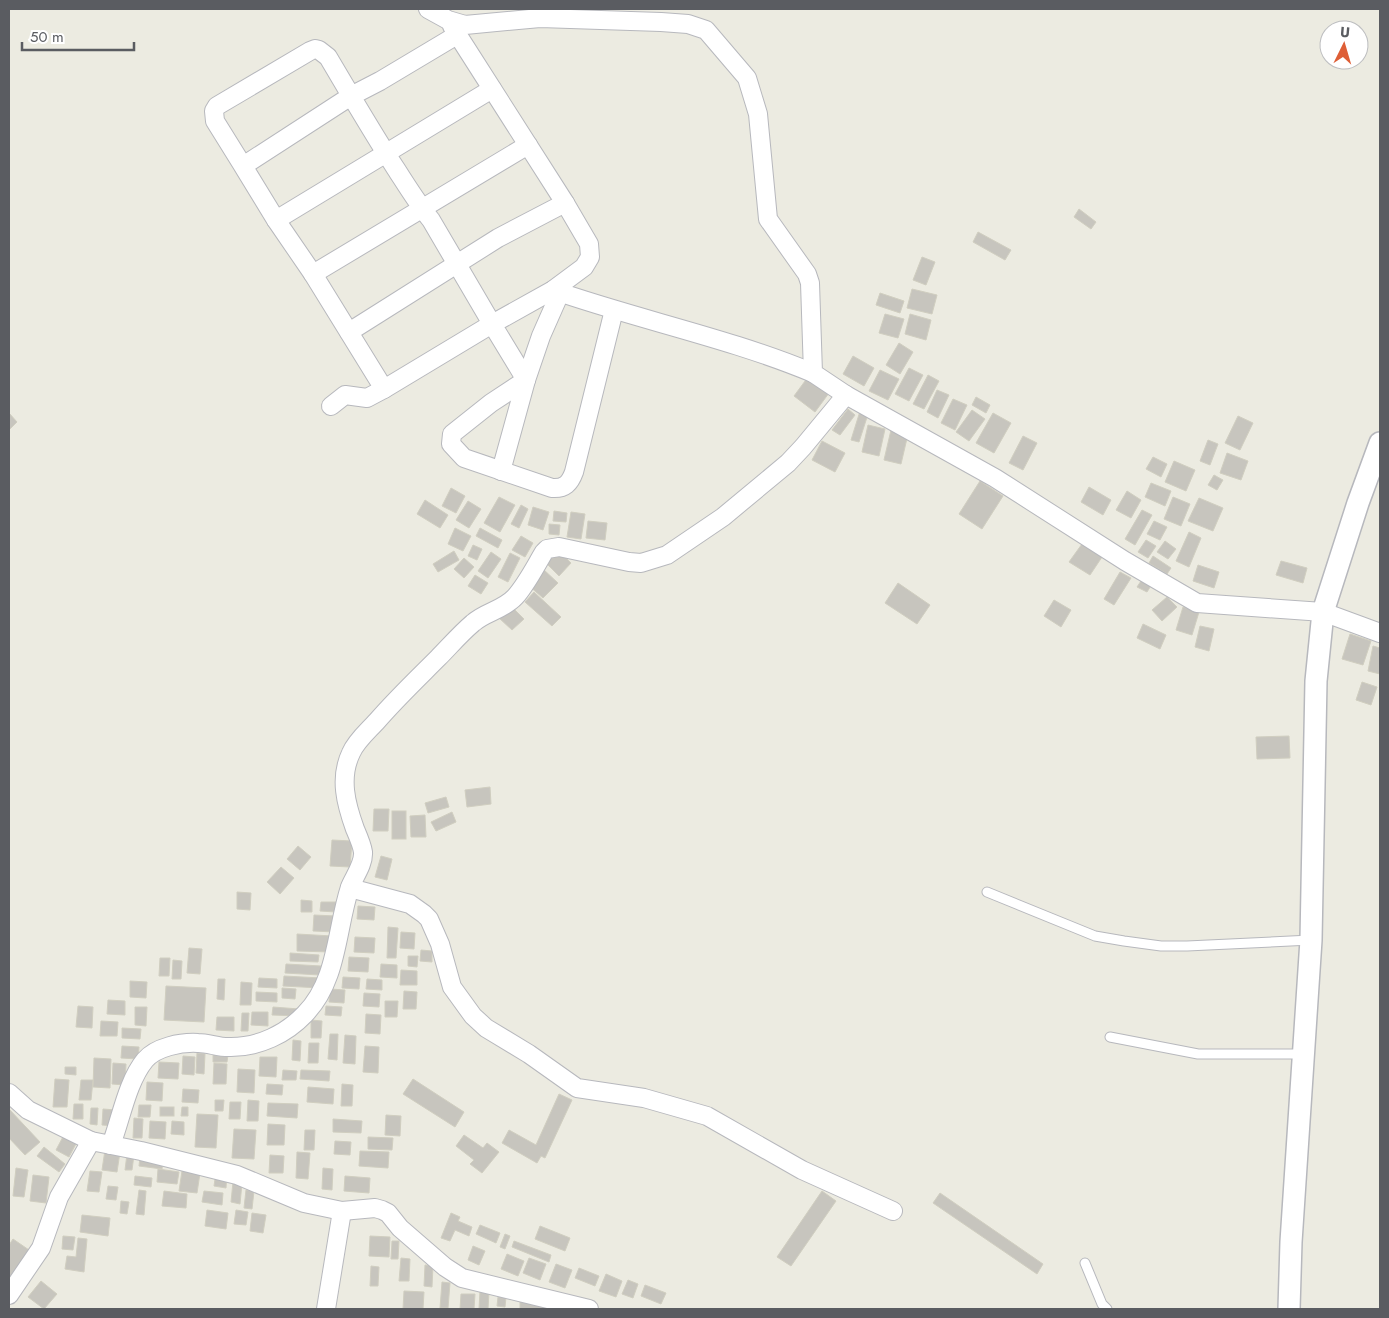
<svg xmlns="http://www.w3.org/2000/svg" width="1389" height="1318" viewBox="0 0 1389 1318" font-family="Jost,sans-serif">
  <rect width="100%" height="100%" fill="#ecebe1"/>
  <!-- building -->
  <g fill="#c7c5be" stroke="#d0cec0">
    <polygon points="1079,209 1096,222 1091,229 1074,217"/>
    <polygon points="978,232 1011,250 1005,260 973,242"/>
    <polygon points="922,257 935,262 926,285 913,280"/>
    <polygon points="912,289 937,295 932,314 907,308"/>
    <polygon points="880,293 904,301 900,313 876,305"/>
    <polygon points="885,314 904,319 898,338 879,333"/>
    <polygon points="910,314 931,320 926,340 905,334"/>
    <polygon points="899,343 913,352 900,374 886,365"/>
    <polygon points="853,356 874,368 864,386 843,374"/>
    <polygon points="909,368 923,375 909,401 895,394"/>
    <polygon points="880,370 899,379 888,400 869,391"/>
    <polygon points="928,375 939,381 924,409 913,404"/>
    <polygon points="808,377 829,393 815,412 794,396"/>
    <polygon points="937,390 949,395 938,418 927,412"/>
    <polygon points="976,397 990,405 986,413 972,405"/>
    <polygon points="953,399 967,405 955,430 941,423"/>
    <polygon points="861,408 869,411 859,442 851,440"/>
    <polygon points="848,409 855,415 840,435 832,430"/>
    <polygon points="972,410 985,419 969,441 956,432"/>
    <polygon points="9,413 17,422 9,430"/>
    <polygon points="993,413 1011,423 994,453 976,443"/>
    <polygon points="1238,416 1253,423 1240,450 1225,443"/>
    <polygon points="868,425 885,429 879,456 862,452"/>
    <polygon points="891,430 908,434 901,464 884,460"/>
    <polygon points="1023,436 1037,443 1023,470 1009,463"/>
    <polygon points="1208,440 1218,444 1210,465 1200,461"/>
    <polygon points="822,441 845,453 835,472 812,460"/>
    <polygon points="1227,453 1248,461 1241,480 1220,473"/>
    <polygon points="1153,457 1167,464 1161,477 1146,469"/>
    <polygon points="1174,461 1195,470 1186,491 1165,482"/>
    <polygon points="1214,475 1223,480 1217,490 1208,485"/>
    <polygon points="980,481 1003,496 982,529 959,514"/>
    <polygon points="1151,483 1171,491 1165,506 1145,497"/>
    <polygon points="1089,487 1111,500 1103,515 1081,502"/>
    <polygon points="451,488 465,496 456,513 442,506"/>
    <polygon points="1127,491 1141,500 1131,518 1116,510"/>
    <polygon points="499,497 515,505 500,532 484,523"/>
    <polygon points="1173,497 1190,504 1181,526 1164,519"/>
    <polygon points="1199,498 1223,508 1213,531 1188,521"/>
    <polygon points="425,500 448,515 440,528 417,514"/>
    <polygon points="468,501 481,509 469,528 456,520"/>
    <polygon points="521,505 528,509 519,528 511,524"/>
    <polygon points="533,507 549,512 543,530 528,525"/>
    <polygon points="1142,510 1152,515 1135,545 1125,539"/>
    <polygon points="554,511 567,513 566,522 553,521"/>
    <polygon points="571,512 585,514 581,539 567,537"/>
    <polygon points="588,521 607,523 605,540 586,538"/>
    <polygon points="1154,521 1167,527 1160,540 1147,534"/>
    <polygon points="549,524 560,525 559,535 549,534"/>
    <polygon points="455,528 471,536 463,551 448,544"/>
    <polygon points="480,528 502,540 498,548 476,536"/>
    <polygon points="1189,532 1201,538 1189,567 1176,561"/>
    <polygon points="521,536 533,543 525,557 512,550"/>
    <polygon points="1146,540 1156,546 1148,558 1138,552"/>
    <polygon points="1165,541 1176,549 1168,559 1157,552"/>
    <polygon points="1082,544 1102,557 1090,575 1069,562"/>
    <polygon points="473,545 482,549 477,560 468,556"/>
    <polygon points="454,551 459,560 438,572 433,564"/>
    <polygon points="559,551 571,563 559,576 546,563"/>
    <polygon points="491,552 501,559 488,578 478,571"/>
    <polygon points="510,553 520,558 508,582 498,577"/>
    <polygon points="1153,556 1171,568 1167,574 1149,563"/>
    <polygon points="464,558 474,567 464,578 454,569"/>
    <polygon points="1281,561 1307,568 1303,583 1276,575"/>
    <polygon points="1198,565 1219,572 1214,588 1193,581"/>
    <polygon points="543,569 558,583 543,598 528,585"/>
    <polygon points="1120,572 1131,578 1114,605 1104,599"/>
    <polygon points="475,575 488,583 481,594 468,586"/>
    <polygon points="1143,578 1152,584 1147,592 1137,587"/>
    <polygon points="898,583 930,605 917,624 885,603"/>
    <polygon points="534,592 561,617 552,626 525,602"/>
    <polygon points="1167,597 1177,607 1162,621 1152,610"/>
    <polygon points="1054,600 1071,610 1061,627 1044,616"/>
    <polygon points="511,606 524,619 512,630 499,618"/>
    <polygon points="1183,607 1199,612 1192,635 1176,630"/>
    <polygon points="1143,624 1166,635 1160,649 1137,638"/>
    <polygon points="1200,626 1214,629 1209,651 1195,647"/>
    <polygon points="1350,634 1371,641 1363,665 1342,659"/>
    <polygon points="1373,646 1380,648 1380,674 1368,671"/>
    <polygon points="1362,682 1377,687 1371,705 1356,700"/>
    <polygon points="1289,736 1290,758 1257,759 1256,737"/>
    <polygon points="490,787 491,804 467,807 465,790"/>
    <polygon points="446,797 449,807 428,813 425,803"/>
    <polygon points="374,809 389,809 388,831 373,831"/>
    <rect x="392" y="811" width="14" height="28"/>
    <polygon points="452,812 456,822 436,831 431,822"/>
    <polygon points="425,815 426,837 411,837 410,816"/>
    <polygon points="332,840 352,841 350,867 330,866"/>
    <polygon points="298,846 311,857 300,870 287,859"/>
    <polygon points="381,856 392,859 387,880 375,877"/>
    <polygon points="281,867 294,878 280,894 267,882"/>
    <polygon points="237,892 251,893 250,910 237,909"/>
    <polygon points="301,900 312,901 312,912 301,912"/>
    <polygon points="321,902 336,902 336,912 320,911"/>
    <polygon points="358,906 375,907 374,920 357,919"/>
    <polygon points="314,915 336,916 335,932 313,931"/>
    <polygon points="388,927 398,928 396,958 387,958"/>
    <polygon points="401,932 415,933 414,949 400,948"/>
    <polygon points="297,934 332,936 331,952 297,951"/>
    <polygon points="355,937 375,938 374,953 354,952"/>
    <polygon points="189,948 202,949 200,974 187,973"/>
    <polygon points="421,950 432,951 432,962 420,961"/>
    <polygon points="290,953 319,955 318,962 290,961"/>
    <polygon points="408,956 418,956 417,967 408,966"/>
    <polygon points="349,957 369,958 368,972 348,971"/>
    <polygon points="160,958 170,958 169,976 159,976"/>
    <polygon points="173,960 182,961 181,979 172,979"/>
    <polygon points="286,964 321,966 320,975 285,973"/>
    <polygon points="381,964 397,965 397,978 380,977"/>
    <polygon points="401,970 417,971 417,985 400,985"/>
    <polygon points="284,976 321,978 321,988 283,986"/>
    <polygon points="343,977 360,978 359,989 342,988"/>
    <polygon points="259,978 277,979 277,988 258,987"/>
    <polygon points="218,979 225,979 224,1000 217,999"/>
    <polygon points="367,979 382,980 382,990 366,989"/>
    <polygon points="130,981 147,982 146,998 130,997"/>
    <polygon points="241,982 252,983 251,1005 240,1005"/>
    <polygon points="166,986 206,988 204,1022 164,1020"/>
    <polygon points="282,988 296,989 295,999 282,998"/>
    <polygon points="330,989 345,990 344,1003 329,1002"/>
    <polygon points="404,991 417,992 416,1009 403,1009"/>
    <polygon points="256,992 277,993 277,1002 256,1001"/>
    <polygon points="364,993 380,994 379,1007 363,1006"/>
    <polygon points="108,1000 125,1001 125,1015 107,1014"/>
    <polygon points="385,1001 398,1001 397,1017 385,1017"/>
    <polygon points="78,1006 93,1007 92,1028 76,1027"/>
    <polygon points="326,1006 342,1007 341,1016 325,1015"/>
    <polygon points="135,1007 147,1007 146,1026 135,1025"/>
    <polygon points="273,1007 299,1009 299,1016 272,1015"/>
    <polygon points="252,1012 268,1012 268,1026 251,1025"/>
    <polygon points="242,1013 249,1013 248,1031 241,1031"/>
    <polygon points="366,1014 381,1015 380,1034 365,1033"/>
    <polygon points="217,1017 234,1017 234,1031 216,1030"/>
    <polygon points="311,1020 322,1021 321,1038 311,1038"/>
    <polygon points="101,1021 118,1022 117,1036 100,1036"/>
    <polygon points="122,1028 141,1029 140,1039 122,1038"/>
    <polygon points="330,1034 338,1034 337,1060 328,1059"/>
    <polygon points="345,1035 356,1036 355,1064 343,1063"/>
    <polygon points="293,1040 301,1041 300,1061 292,1060"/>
    <polygon points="309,1043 319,1043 318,1063 308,1063"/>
    <polygon points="122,1046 139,1047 138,1059 121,1058"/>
    <polygon points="365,1046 379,1047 378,1073 363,1072"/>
    <polygon points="197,1053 205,1054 204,1074 196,1073"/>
    <polygon points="213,1054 228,1055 227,1062 213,1062"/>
    <polygon points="183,1056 195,1057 194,1075 182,1074"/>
    <polygon points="260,1057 277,1057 276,1077 259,1076"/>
    <polygon points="94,1058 111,1059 110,1088 93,1087"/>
    <polygon points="159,1062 179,1063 178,1079 158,1078"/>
    <polygon points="113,1063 126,1064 125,1085 112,1084"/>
    <polygon points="214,1063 227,1064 226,1084 213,1084"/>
    <polygon points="65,1067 76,1067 76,1075 65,1074"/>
    <polygon points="238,1069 255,1070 254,1093 237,1092"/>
    <polygon points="283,1070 297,1071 296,1080 282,1080"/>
    <polygon points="301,1070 330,1071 329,1081 300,1079"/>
    <polygon points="55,1079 69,1080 67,1107 53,1107"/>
    <polygon points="413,1079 464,1112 455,1127 403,1094"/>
    <polygon points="81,1080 93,1080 91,1100 79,1100"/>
    <polygon points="147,1082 163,1083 162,1101 146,1100"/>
    <polygon points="267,1084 283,1085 282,1095 266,1094"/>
    <polygon points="342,1084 353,1085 352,1106 341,1106"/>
    <polygon points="308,1087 334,1089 333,1104 307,1102"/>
    <polygon points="183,1089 199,1090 198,1103 182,1102"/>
    <polygon points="559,1094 572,1100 545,1158 541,1156 537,1163 502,1143 509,1130 536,1145"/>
    <polygon points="215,1100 224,1100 223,1111 215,1111"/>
    <polygon points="248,1100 259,1101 258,1121 247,1121"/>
    <polygon points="230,1102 241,1102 240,1119 229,1119"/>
    <polygon points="268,1103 298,1104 297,1118 267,1116"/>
    <polygon points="74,1104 83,1104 83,1119 73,1119"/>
    <polygon points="139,1105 151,1105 150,1117 138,1117"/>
    <rect x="160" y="1107" width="14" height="9"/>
    <polygon points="182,1107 188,1107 188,1116 181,1116"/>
    <polygon points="91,1108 98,1108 97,1125 90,1124"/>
    <polygon points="9,1109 40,1142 25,1155 9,1138"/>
    <polygon points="103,1109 116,1110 115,1126 102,1125"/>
    <polygon points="197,1114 218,1115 216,1148 195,1147"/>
    <polygon points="386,1115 401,1116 400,1136 385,1135"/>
    <polygon points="134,1118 143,1119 142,1138 133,1138"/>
    <polygon points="333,1119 362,1121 361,1133 333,1132"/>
    <polygon points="150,1121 166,1122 165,1139 149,1138"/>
    <polygon points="172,1121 184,1122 184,1135 171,1134"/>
    <polygon points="268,1124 285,1125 284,1145 267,1145"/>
    <polygon points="234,1129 256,1130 254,1159 232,1158"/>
    <polygon points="305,1130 315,1130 314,1150 304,1150"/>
    <polygon points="65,1133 78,1140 69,1157 56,1150"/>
    <polygon points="464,1135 483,1148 487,1143 499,1152 482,1173 470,1164 474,1160 456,1146"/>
    <polygon points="368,1137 393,1138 392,1150 368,1149"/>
    <polygon points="335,1141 351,1142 350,1155 334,1154"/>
    <polygon points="44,1147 65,1164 59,1172 37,1156"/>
    <polygon points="105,1150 120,1152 117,1172 102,1170"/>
    <polygon points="360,1151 389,1152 388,1168 359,1166"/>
    <polygon points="297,1152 310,1153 308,1179 296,1178"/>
    <polygon points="127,1154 134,1155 132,1170 125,1170"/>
    <polygon points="270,1155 284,1156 283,1173 269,1173"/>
    <polygon points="140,1157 163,1160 162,1169 139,1166"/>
    <polygon points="16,1168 28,1170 24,1197 13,1196"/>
    <polygon points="323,1168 333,1169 332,1190 322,1189"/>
    <polygon points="158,1169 179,1172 177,1184 157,1182"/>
    <polygon points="90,1171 102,1172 99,1192 87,1191"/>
    <polygon points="182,1171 200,1173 197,1193 179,1191"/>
    <polygon points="216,1172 227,1173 226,1188 214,1186"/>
    <polygon points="33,1175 49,1177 46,1203 30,1201"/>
    <polygon points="135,1176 152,1178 151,1187 134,1185"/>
    <polygon points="345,1176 370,1178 369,1193 344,1191"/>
    <polygon points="233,1182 242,1183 240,1204 231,1202"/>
    <polygon points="108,1186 118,1187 116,1200 106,1199"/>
    <polygon points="139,1190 146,1191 144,1215 136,1214"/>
    <polygon points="246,1190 254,1191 252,1209 244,1208"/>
    <polygon points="164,1191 187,1194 186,1208 162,1206"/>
    <polygon points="204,1191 223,1193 222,1205 202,1202"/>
    <polygon points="822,1191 836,1201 791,1266 777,1257"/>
    <polygon points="940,1193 1043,1264 1037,1274 933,1203"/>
    <polygon points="121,1201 129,1202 127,1214 120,1213"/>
    <polygon points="207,1210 228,1213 226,1229 205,1226"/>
    <polygon points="236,1210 248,1212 246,1225 234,1224"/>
    <polygon points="252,1213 266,1215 263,1233 250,1231"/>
    <polygon points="451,1213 460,1217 458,1221 472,1227 469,1236 455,1230 450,1241 441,1238"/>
    <polygon points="82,1215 110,1218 108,1236 80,1232"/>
    <polygon points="480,1225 500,1233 496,1243 476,1234"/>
    <polygon points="540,1226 570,1238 565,1251 535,1239"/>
    <polygon points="505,1234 510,1236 505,1249 500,1247"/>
    <polygon points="63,1236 75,1237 73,1250 62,1249"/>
    <polygon points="370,1236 390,1237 389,1257 369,1256"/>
    <polygon points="78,1238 87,1239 84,1272 65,1269 67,1256 76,1257"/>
    <polygon points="13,1239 29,1250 9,1281 9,1245"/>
    <polygon points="392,1241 399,1241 398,1259 391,1259"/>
    <polygon points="514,1241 551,1255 549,1262 512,1247"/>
    <polygon points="473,1246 485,1251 479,1265 468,1260"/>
    <polygon points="507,1254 524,1261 518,1276 501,1269"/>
    <polygon points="401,1258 410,1259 409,1281 399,1281"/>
    <polygon points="529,1258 546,1264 540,1280 523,1273"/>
    <polygon points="556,1264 572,1270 565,1288 549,1282"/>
    <polygon points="425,1265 433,1266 432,1287 424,1286"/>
    <polygon points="371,1266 379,1267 378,1286 370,1286"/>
    <polygon points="579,1268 599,1276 595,1286 575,1278"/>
    <polygon points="606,1274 622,1281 616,1297 599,1291"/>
    <polygon points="628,1280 638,1284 633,1298 622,1294"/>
    <polygon points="41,1281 57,1294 44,1309 28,1297"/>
    <polygon points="442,1282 450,1283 448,1308 440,1308"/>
    <polygon points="645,1285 666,1293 661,1304 641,1296"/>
    <polygon points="404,1291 424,1292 423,1309 403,1309"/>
    <polygon points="480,1291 489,1292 488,1309 479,1309"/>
    <polygon points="461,1294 475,1294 474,1309 460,1309"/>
    <polygon points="498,1297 506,1297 505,1307 497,1306"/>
    <polygon points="520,1301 543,1302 542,1309 520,1309"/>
  </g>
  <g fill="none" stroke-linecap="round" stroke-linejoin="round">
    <defs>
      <g id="service">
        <polyline points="987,892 1095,936 1124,941 1161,946 1187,946 1311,940"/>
        <polyline points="1110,1037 1198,1054 1303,1054"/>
        <polyline points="1085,1263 1102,1304 1107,1309"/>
      </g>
      <g id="minor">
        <polyline points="428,9 448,20 465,25 540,18 661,22 688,24 706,30 747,78 758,114 768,219 807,274 810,283 813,373 846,395 995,478 1125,561 1197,603 1323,612 1380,633"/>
        <polyline points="452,26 565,203 589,244 590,257 584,267 553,290 492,324 526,380"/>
        <path d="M243 166 215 121 214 111 217 106 310 51 315 49 319 50 328 57C350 94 372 132 396 169 407 186 418 204 431 220L492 324 384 389 313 274 276 220 243 166 351 96 380 81 457 35"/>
        <polyline points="276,220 492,89"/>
        <polyline points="313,274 528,145"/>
        <path d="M553 290C639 320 729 338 813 373"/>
        <polyline points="349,332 498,238 565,203"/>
        <path d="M526 380 491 403 452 434 451 444 464 458 552 488C565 489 570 483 574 472L614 310"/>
        <polyline points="331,406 345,395 367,398 384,389"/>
        <polyline points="501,471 526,380 541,336 560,293"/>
        <polyline points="350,888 410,904 424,914 429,919 440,944 452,987 473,1016 486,1028 529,1054 577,1088 644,1098 707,1116 802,1170 893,1211"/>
        <polyline points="9,1093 28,1110 91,1141 141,1151 237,1175 304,1203 342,1211 375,1208 382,1210 388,1213 400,1228 445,1267 462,1278 589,1309"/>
        <path d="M111 1145C121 1119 127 1082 145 1060 156 1047 181 1042 198 1043 209 1043 220 1048 231 1047 259 1047 286 1034 305 1014 338 980 336 930 350 887 354 877 364 864 363 852 362 845 358 836 355 829 346 804 339 778 351 753 356 741 368 731 377 721 396 699 417 679 438 658 449 647 460 634 473 623 485 612 503 610 515 597 526 585 535 567 544 552L547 549 559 547 629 562 641 563 667 555 723 517 788 463 803 447 846 395"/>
        <polyline points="9,1295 41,1248 59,1197 91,1141"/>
        <polyline points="326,1309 342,1211"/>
      </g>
      <polyline id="tertiary" points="1289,1309 1291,1242 1311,940 1316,681 1323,612 1358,503 1380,443"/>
    </defs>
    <!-- service casing -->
    <use href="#service" stroke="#b7b8bd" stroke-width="11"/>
    <!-- minor casing -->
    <use href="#minor" stroke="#b7b8bd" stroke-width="20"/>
    <!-- tertiary casing -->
    <use href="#tertiary" stroke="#b7b8bd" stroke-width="24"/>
    <!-- service -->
    <use href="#service" stroke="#fff" stroke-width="9"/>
    <!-- minor -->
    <use href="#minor" stroke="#fff" stroke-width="18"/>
    <!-- tertiary -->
    <use href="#tertiary" stroke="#fff" stroke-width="21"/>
  </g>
  <!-- border -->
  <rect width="1389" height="1318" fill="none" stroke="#5a5c61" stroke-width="20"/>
  <!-- north arrow -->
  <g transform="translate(1344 45) rotate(5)"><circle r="24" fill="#ffffff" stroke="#bdbec0"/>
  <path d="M0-4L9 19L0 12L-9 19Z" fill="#de5e36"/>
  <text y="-8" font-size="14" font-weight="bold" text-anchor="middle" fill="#5a5c61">U</text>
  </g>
  <!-- scale -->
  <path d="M22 42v8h112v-8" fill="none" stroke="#5a5c61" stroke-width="2.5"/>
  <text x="30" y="42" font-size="15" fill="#5a5c61" stroke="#ffffff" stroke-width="4" paint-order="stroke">50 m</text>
</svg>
